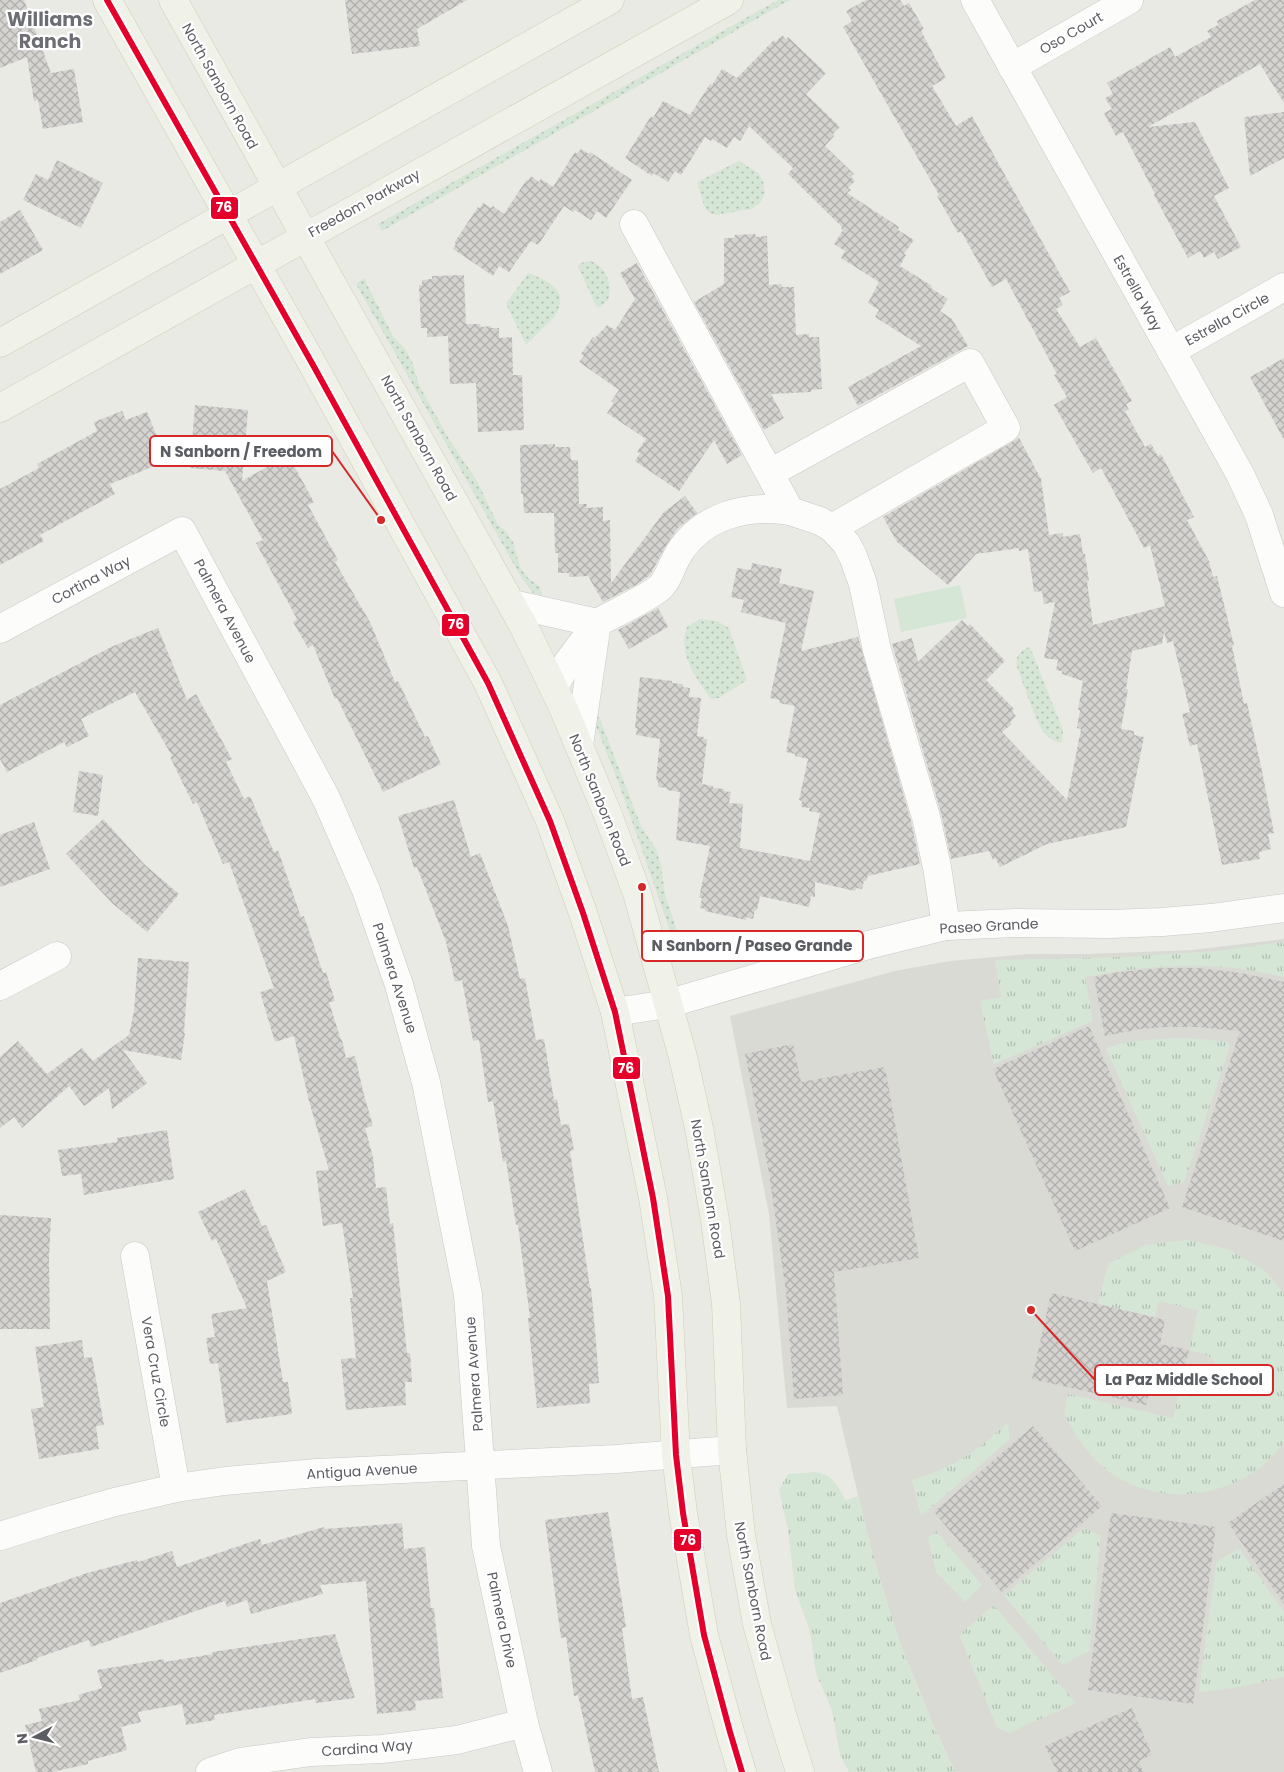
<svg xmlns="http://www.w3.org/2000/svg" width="1284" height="1772" viewBox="0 0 1284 1772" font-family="Poppins,sans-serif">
  <defs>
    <pattern id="grass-tufts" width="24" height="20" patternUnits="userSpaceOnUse" patternTransform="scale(1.25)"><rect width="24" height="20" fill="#d5e5d6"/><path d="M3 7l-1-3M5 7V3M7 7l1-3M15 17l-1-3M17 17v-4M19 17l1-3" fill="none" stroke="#b0bdb1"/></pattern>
    <pattern id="park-dots" width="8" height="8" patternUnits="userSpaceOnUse" patternTransform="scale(1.25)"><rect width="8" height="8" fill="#d5e5d6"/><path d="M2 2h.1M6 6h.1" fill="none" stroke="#b0bdb1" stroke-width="1.8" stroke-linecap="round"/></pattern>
    <pattern id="building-cross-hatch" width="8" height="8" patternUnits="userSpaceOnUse" patternTransform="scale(1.25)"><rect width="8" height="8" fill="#d4d3d0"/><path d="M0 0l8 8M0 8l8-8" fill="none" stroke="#afaeac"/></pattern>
  </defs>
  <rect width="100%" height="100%" fill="#eaeae5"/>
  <!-- education -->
  <polygon fill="#dadad4" points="1284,939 1284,1772 955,1772 933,1725 899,1641 871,1550 837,1406 787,1408 769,1214 730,1016 895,971 950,961 1029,954 1088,954 1192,950"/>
  <!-- grass -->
  <g fill="url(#grass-tufts)">
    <path d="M1284 942V977C1216 960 1153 964 1085 977L1093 1021 994 1064 993 1062 980 1001 1001 997 995 960 1123 957 1216 951Z"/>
    <path d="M1189 1038 1228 1042 1230 1046 1184 1182 1168 1186 1106 1049C1122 1039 1169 1039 1189 1038Z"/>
    <path d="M1187 1240 1228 1249 1264 1270 1284 1293V1442C1245 1500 1154 1512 1102 1466 1085 1451 1074 1433 1064 1414L1068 1394 1173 1418 1180 1387C1188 1388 1197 1391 1204 1389 1218 1386 1222 1367 1211 1358 1205 1353 1196 1352 1189 1350L1198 1310 1159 1301 1155 1317 1098 1304 1108 1264 1145 1245Z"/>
    <path d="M1006 1424 1009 1425V1440L921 1516 912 1480C952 1468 975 1453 1006 1424Z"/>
    <path d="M815 1472C833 1474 837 1486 846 1500L858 1496C881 1592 911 1684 955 1772H849L840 1755 832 1711 816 1673 810 1631 795 1590 788 1530 779 1490 788 1474Z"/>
    <polygon points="1084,1528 1101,1536 1089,1651 1063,1665 1004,1596"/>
    <polygon points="936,1531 982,1585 965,1602 936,1572 928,1538"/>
    <polygon points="1237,1549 1240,1550 1284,1612 1284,1677 1240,1687 1201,1692 1199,1690 1216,1563 1218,1561"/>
    <polygon points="994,1605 1060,1685 1076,1703 1009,1733 997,1728 960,1637 962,1632"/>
  </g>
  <!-- park -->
  <g fill="url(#park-dots)">
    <polygon points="778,0 790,0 382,231 378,224"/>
    <polygon points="739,161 758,173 763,181 765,193 760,203 751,209 716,215 708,212 704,206 697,182"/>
    <path d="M590 261C606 266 613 285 608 300L600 307 596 306 578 266 581 263Z"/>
    <path d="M528 273C549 281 570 290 555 316L526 345 506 304Z"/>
    <polygon points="364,278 393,336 406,350 413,364 419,385 449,439 477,481 498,525 505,530 513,542 520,567 527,577 540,587 542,595 533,593 521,577 356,284"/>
    <path d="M700 619 717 621 729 628 747 680 719 698 711 699C696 678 677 653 687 627Z"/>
    <path d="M1030 647 1063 730 1062 742C1056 743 1050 739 1045 734 1036 724 1023 682 1017 667 1015 656 1020 650 1030 647Z"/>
    <polygon points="593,701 641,826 656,849 661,865 665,894 680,940 675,945 619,784 594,721"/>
  </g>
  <!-- pitch -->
  <polygon fill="#d5e5d6" points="960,585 967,618 901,632 894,599"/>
  <!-- building -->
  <g fill="url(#building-cross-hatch)">
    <polygon points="0,0 24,0 51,73 74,69 83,122 43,129 38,100 34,101 27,57 0,68"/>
    <polygon points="345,0 467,0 417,29 420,46 352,54"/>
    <polygon points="866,0 900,0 904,6 909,3 924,29 921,31 946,78 932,86 956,126 972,116 1070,292 1059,298 1063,305 1056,309 1080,347 1096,338 1132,401 1126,404 1129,410 1125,411 1145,447 1151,444 1158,456 1161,454 1194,517 1187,520 1209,561 1213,577 1217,576 1234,645 1232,646 1244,704 1247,703 1262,771 1274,833 1268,834 1271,849 1259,852 1260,859 1222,865 1197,744 1190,746 1182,714 1190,712 1173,641 1167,643 1164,632 1162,644 1132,651 1126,689 1128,689 1121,729 1134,731 1134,735 1144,737 1126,827 1047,844 1000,867 995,858 993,860 989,851 951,859 941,813 892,644 912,638 918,662 962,620 968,626 970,624 1005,661 986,680 1014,709 1012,712 1016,716 1010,722 1012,724 1002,732 1067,800 1081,729 1077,728 1080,710 1078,710 1083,681 1062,674 1062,671 1056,670 1058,660 1044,658 1055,602 1044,604 1042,591 1034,592 1028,549 1019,551 1019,548 976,554 948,585 897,542 883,517 1019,438 1041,479 1049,535 1063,533 1063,537 1080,534 1083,554 1085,554 1089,581 1087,581 1093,625 1165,606 1150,545 1144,548 1101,468 1093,473 1054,405 1067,397 1054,375 1057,374 1006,279 992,287 961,231 958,233 937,196 939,195 843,27 852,21 846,11"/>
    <polygon points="1255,0 1284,0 1284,103 1260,64 1148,127 1195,122 1229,188 1214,196 1241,247 1218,259 1214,252 1204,258 1200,251 1188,258 1154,195 1155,194 1123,132 1116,136 1104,113 1112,109 1105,98 1113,94 1107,83 1170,47 1175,57 1211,37 1207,31 1218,25 1217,21"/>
    <polygon points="782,35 786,39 788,37 826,73 806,94 840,127 833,134 834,136 825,146 854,174 851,177 855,181 848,188 851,190 847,193 899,227 898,230 914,240 904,254 906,255 900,266 932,286 931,288 948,299 940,311 952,319 968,346 858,406 848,387 921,346 875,317 879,310 868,303 879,282 841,258 845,251 834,244 843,230 841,229 842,227 788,174 793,168 749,126 740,141 734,137 727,148 712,139 711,141 705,137 681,175 675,171 668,182 653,173 652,176 625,158 651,116 653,118 663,101 690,115 710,84 712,85 722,69 737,78 774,40 776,42"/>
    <polygon points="1284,112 1284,158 1250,176 1244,117"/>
    <polygon points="581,149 589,154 590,152 632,180 606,218 597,211 591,220 575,210 573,212 564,206 538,245 531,241 509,272 499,266 493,276 453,249 456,244 454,243 478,207 480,208 483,203 491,208 493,206 504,214 527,179 528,181 531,176 539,182 541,179 553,187 575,152 577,154"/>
    <polygon points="57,160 103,183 81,228 23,200 36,174 48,180"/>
    <polygon points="20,210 43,250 0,274 0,222"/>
    <polygon points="755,234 756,237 767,236 769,285 782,284 782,287 794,287 796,335 809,334 809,337 819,337 822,389 811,390 811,392 771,394 784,418 764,430 694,302 724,284 724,238 734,238 735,235"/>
    <polygon points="637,263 742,455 727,464 714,440 679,491 635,461 640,453 637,452 646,439 607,413 614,403 611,401 619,390 579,362 584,356 581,354 593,337 595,338 607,325 615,330 635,299 620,273"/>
    <polygon points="464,275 466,324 480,324 481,327 491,326 491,328 499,328 499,338 512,337 513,375 522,375 524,430 478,432 476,383 450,384 448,336 427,337 427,328 421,328 419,285 422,285 422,280 432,279 432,276"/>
    <polygon points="1284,358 1284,440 1250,377"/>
    <polygon points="195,405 248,410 242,481 288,455 314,502 308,505 338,560 335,562 370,622 395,682 398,681 425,737 428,736 441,764 383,792 337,698 335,699 313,645 308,648 293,622 297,619 256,543 263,540 225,471 190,468"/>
    <polygon points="122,411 126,420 147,412 167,461 110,484 115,494 40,535 44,541 0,565 0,489 39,468 37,464 97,431 94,422"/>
    <polygon points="555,444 555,447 570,447 571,460 578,460 579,504 587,504 586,508 603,507 603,521 610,520 611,583 664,512 685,496 697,513 678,528 667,544 650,575 636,585 603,602 588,576 569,577 569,573 558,573 558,553 555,553 554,513 524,513 523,494 521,494 520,445"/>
    <polygon points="752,563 782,569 779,583 814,591 801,651 858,637 911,821 920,864 868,876 866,881 864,881 862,889 856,888 855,891 815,882 815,897 811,896 809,907 760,896 757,910 755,910 753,919 746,917 746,920 705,911 705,909 700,908 702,898 699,898 710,846 676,840 680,792 667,790 667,788 658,787 658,781 656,780 660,739 636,735 637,728 635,728 640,677 672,681 672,683 683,684 683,687 690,688 689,697 701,698 697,736 704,737 704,739 707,739 702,784 713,786 713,788 724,789 724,791 731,792 729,803 743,804 740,848 810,861 820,813 809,811 810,808 801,807 802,801 799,800 808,759 795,756 795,754 786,752 795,706 779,703 780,700 770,698 786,623 741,612 744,600 731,597 737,568 751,570"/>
    <polygon points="658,608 668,627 629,649 618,630"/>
    <polygon points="158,628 187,700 196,694 232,759 226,762 244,799 250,796 274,852 278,850 301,917 304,916 323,973 326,972 335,1001 329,1002 341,1040 342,1040 346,1058 355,1056 364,1095 373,1126 365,1128 373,1157 376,1188 386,1187 390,1224 393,1223 407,1353 410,1353 412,1382 405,1382 406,1405 346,1410 341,1359 356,1358 350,1298 353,1298 342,1223 323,1226 316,1171 329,1170 309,1101 294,1036 275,1042 260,992 274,988 229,862 223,864 197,802 193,804 170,757 172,756 135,692 81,719 89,736 67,747 64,742 7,772 0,759 0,705 111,647"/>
    <polygon points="79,771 103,775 98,816 73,812"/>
    <polygon points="454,800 471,857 480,853 508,926 520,979 525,978 536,1040 544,1039 554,1100 557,1099 561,1125 569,1124 574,1150 570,1151 590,1288 591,1288 596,1341 599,1383 589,1384 590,1403 537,1408 528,1318 530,1318 518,1225 516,1225 506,1161 503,1162 493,1101 488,1102 479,1040 473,1041 462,980 455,982 446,942 417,867 414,868 398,816"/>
    <polygon points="103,819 144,864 179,894 147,932 113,904 66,854"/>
    <polygon points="34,822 50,869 0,887 0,835"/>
    <polygon points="138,958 189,962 184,1033 185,1033 181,1060 123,1050 147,1083 112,1109 109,1088 84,1106 69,1086 22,1128 14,1117 0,1128 0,1057 18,1041 47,1074 82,1048 93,1061 129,1035 134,1011"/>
    <polygon points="1163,968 1198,968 1241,973 1284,982 1284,1241 1182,1207 1240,1031 1197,1027 1165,1027 1140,1029 1105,1036 1094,977 1119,972"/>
    <polygon points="1089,1026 1170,1208 1075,1251 993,1069"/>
    <polygon points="793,1044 801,1082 885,1067 919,1258 834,1272 843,1395 794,1399 786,1292 769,1173 745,1054"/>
    <polygon points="167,1130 174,1179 84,1195 81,1174 62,1176 58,1150 117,1142 117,1138"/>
    <polygon points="245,1189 262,1226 266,1225 286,1272 267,1281 283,1382 288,1382 292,1414 226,1423 218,1363 210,1364 206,1338 215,1337 211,1314 247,1308 216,1239 212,1241 198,1212"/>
    <polygon points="0,1215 51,1218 49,1259 50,1329 0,1329"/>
    <polygon points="1051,1293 1165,1320 1160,1344 1189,1350 1180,1387 1152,1381 1146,1405 1032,1379"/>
    <polygon points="82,1340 84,1358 92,1357 104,1425 96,1426 99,1449 39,1459 31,1409 44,1407 35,1347"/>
    <polygon points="1033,1426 1102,1506 1002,1592 934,1512"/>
    <polygon points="1284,1484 1284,1604 1228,1523"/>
    <polygon points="608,1512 626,1627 622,1628 632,1699 643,1697 659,1772 595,1772 578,1695 574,1696 566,1637 561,1638 545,1520"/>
    <polygon points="1111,1513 1216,1527 1193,1704 1088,1690"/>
    <polygon points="402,1523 404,1549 425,1547 431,1608 434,1608 443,1698 415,1701 416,1710 377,1714 366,1581 320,1585 323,1594 251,1614 247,1600 227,1607 225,1601 91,1647 89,1640 37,1658 37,1660 0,1673 0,1603 87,1573 137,1560 138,1562 172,1551 177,1567 260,1539 262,1545 324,1527 325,1529"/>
    <polygon points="335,1634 355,1698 316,1703 315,1699 214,1715 215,1720 186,1725 182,1704 138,1712 141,1722 121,1727 127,1750 88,1761 88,1764 52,1772 36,1772 25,1725 42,1721 39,1709 80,1700 78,1695 102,1688 97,1670 164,1659 164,1662 213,1654 212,1652"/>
    <polygon points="1132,1708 1152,1755 1139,1761 1143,1772 1057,1772 1045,1746"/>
  </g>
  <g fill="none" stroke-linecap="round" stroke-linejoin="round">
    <defs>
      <g id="minor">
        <polyline points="975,0 1240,474 1259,515 1284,593"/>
        <polyline points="1012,67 1129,0"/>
        <polyline points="634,224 790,511 820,521 832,528 1006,428 970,363 770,473"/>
        <polyline points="1171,351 1284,287"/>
        <polyline points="832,528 846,543 853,556 863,584 877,650 926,817 937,867 946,926"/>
        <polyline points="512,604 597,623 568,662 554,687"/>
        <polyline points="0,629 182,531 326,798 366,890 399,985 426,1082 468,1295 486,1546 524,1723 538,1772"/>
        <path d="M579 745 597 623C615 613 642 601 658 589 668 582 672 564 679 553 703 515 748 504 790 511"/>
        <polyline points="0,986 57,956"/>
        <polyline points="615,1012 667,1004 868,945 946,926 1015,923 1110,924 1162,922 1211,918 1284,908"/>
        <polyline points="135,1256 176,1488"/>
        <polyline points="0,1536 55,1519 115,1502 176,1488 225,1481 317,1473 616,1459 732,1450"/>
        <polyline points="210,1772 240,1762 311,1752 382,1749 457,1740 524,1723"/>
      </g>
      <g id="major">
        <polyline points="107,0 313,365 488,683 550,821 583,913 615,1012 653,1198 668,1296 676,1455 683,1513 704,1635 730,1732 742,1772"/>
        <polyline points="173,0 523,625 562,705 608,815 637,893 683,1057 699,1128 715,1220 726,1304 732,1450 741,1535 757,1624 783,1718 800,1772"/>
        <polyline points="0,343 610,0"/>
        <polyline points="0,408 729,0"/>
      </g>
    </defs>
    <!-- minor casing -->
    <use href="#minor" stroke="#c7c7c5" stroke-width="29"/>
    <!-- major casing -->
    <use href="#major" stroke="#cfceb6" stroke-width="29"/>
    <!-- minor -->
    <use href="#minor" stroke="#fcfcfb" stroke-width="28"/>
    <!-- major -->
    <use href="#major" stroke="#f0f1e8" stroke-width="28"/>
    <defs>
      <polyline id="bus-1" points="107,0 313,365 488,683 550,821 583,913 615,1012 653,1198 668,1296 676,1455 683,1513 704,1635 730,1732 742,1772"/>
    </defs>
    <!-- bus-1 casing -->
    <use href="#bus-1" stroke="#fff" stroke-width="10"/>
    <!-- bus-1 -->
    <use href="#bus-1" stroke="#e4002b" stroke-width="6"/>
  </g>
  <g text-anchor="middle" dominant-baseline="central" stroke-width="4.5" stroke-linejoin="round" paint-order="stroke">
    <!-- street labels -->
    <g font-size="14" fill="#5b5d62" stroke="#fff">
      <text transform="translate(1071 33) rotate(-30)">Oso Court</text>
      <text transform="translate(220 86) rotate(61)">North Sanborn Road</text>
      <text transform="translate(364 203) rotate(-29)">Freedom Parkway</text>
      <text transform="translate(1138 293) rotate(61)">Estrella Way</text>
      <text transform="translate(1227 319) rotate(-29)">Estrella Circle</text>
      <text transform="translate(419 438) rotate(61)">North Sanborn Road</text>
      <text transform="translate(91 580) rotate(-28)">Cortina Way</text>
      <text transform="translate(225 611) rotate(62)">Palmera Avenue</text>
      <text transform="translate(600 800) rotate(68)">North Sanborn Road</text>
      <text transform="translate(989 926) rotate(-3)">Paseo Grande</text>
      <text transform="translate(395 978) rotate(72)">Palmera Avenue</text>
      <text transform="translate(708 1189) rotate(80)">North Sanborn Road</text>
      <text transform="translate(156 1372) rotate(80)">Vera Cruz Circle</text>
      <text transform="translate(474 1374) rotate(-94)">Palmera Avenue</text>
      <text transform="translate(362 1471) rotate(-3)">Antigua Avenue</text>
      <text transform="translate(753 1591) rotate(79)">North Sanborn Road</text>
      <text transform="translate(502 1620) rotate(78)">Palmera Drive</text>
      <text transform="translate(367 1748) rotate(-4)">Cardina Way</text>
    </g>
    <!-- district labels -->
    <g font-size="19" font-weight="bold" fill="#6d6e74" stroke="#fff">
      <text x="50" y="19">Williams<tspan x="50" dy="22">Ranch</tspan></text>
    </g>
  </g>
  <!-- callouts -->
  <path fill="none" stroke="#d62828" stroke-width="2" d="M381 520L332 451M642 887L642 946M1031 1310L1095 1380"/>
  <g fill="#d62828" stroke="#fff" stroke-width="2">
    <circle cx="381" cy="520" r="5"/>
    <circle cx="642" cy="887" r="5"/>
    <circle cx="1031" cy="1310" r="5"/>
  </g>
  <g fill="#fff" stroke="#d62828" stroke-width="2">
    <rect x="150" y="436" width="182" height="30" rx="5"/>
    <rect x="642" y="931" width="221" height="30" rx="5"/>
    <rect x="1095" y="1365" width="178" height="30" rx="5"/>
  </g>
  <g font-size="15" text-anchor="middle" font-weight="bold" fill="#5b5d62">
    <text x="241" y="457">N Sanborn / Freedom</text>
    <text x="752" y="951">N Sanborn / Paseo Grande</text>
    <text x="1184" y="1385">La Paz Middle School</text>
  </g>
  <g stroke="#fff" stroke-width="2">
    <rect x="210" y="196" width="29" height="24" rx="5" fill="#e4002b"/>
    <rect x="441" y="613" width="29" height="24" rx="5" fill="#e4002b"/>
    <rect x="612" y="1056" width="29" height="24" rx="5" fill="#e4002b"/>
    <rect x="673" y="1528" width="29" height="24" rx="5" fill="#e4002b"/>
  </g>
  <g font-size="14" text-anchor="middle" font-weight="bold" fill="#fff">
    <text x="224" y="212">76</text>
    <text x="456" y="629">76</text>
    <text x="626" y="1073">76</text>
    <text x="688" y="1545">76</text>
  </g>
  <!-- north arrow -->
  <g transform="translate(35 1737) rotate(263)" stroke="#ffffff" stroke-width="4" paint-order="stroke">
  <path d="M0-4L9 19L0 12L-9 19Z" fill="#5b5d62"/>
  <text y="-8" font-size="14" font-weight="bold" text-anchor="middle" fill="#5b5d62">N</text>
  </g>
</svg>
